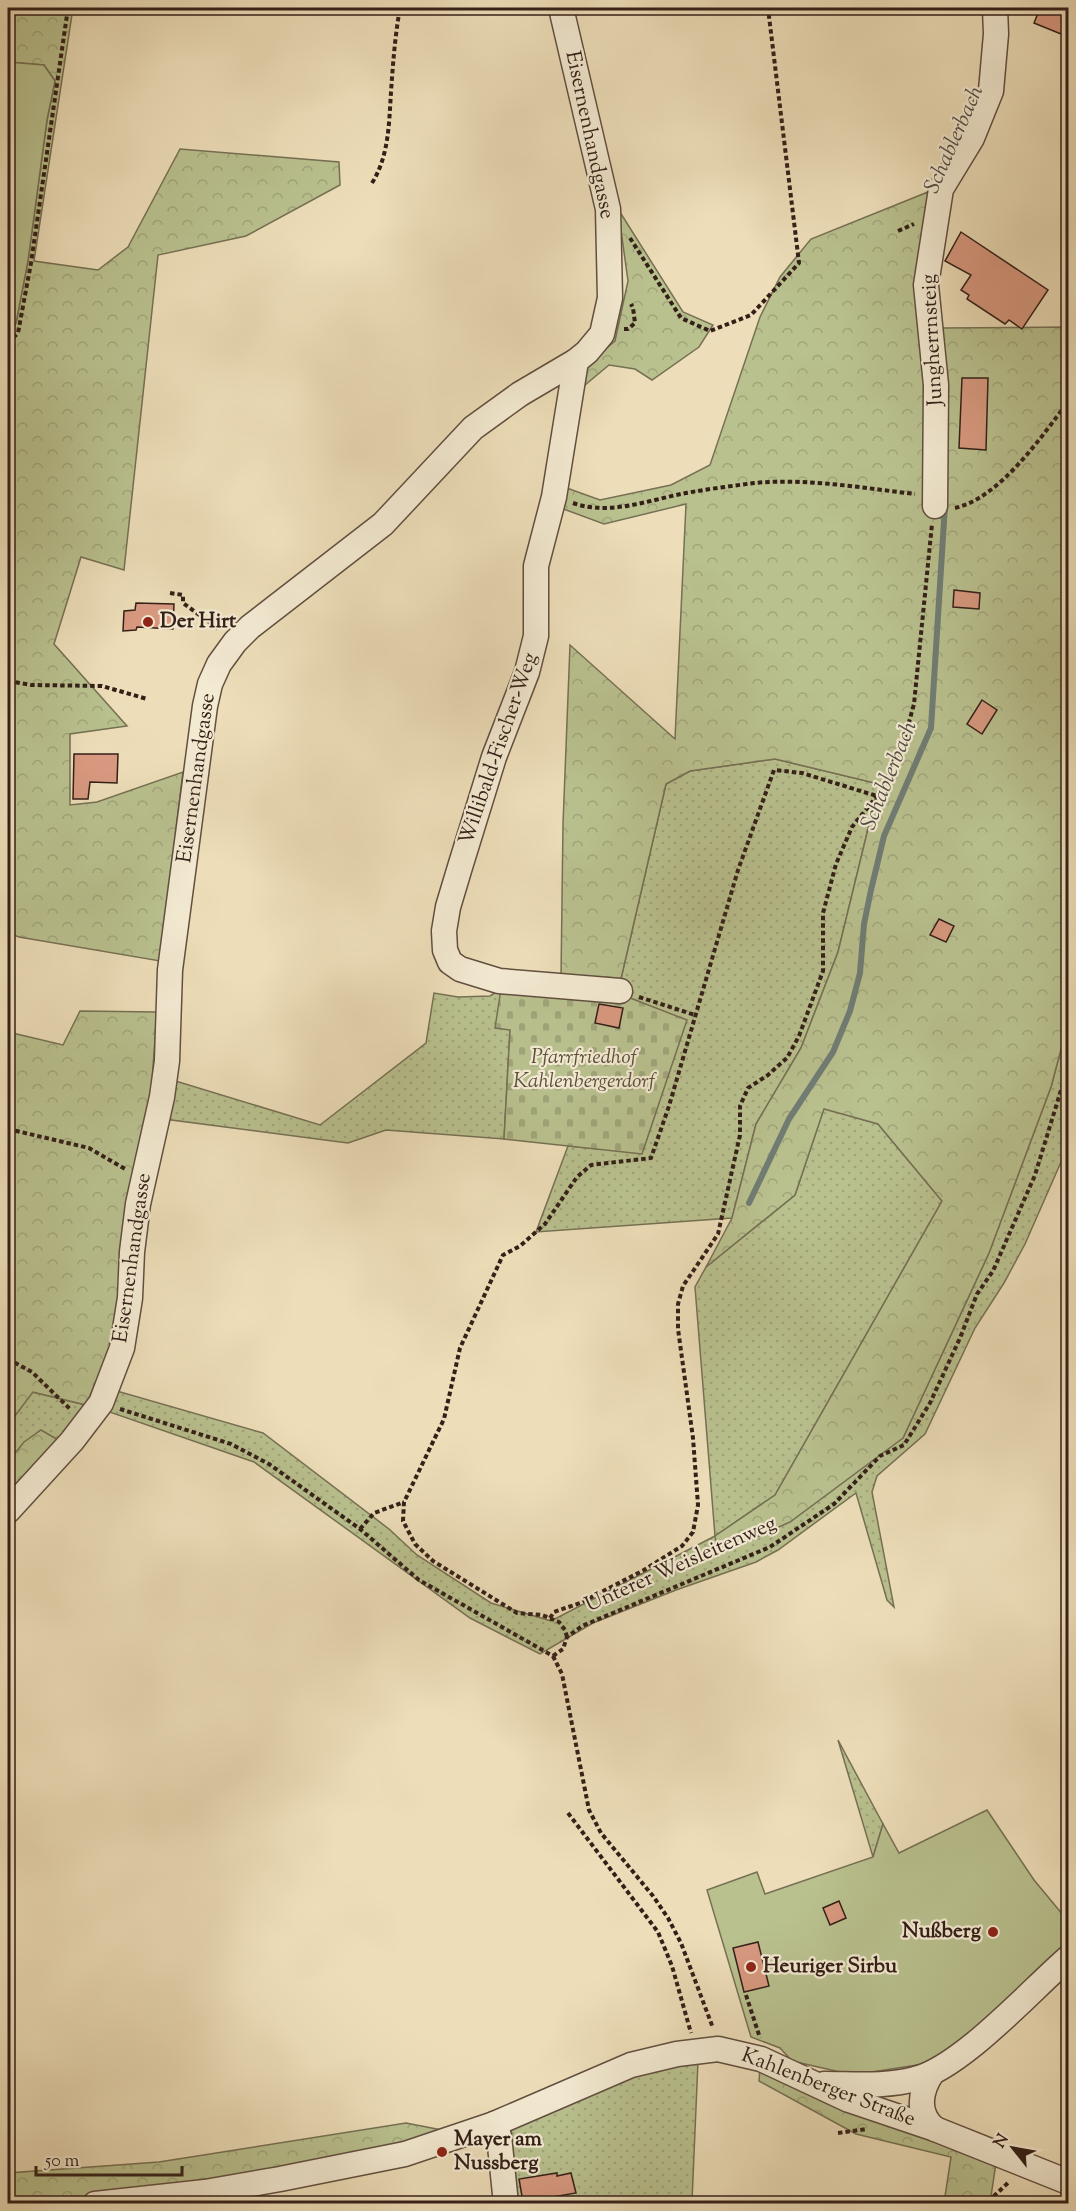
<svg xmlns="http://www.w3.org/2000/svg" width="1076" height="2211" viewBox="0 0 1076 2211" font-family="'Sorts Mill Goudy',serif">
  <defs>
    <pattern id="grass-dots" width="8" height="8" patternUnits="userSpaceOnUse" patternTransform="scale(1.5)"><rect width="8" height="8" fill="#b9c18f"/><path d="M2 2h.1M6 6h.1" fill="none" stroke="#a0a57b" stroke-width="1.8" stroke-linecap="round"/></pattern>
    <pattern id="forest-crowns" width="20" height="18" patternUnits="userSpaceOnUse" patternTransform="scale(1.5)"><rect width="20" height="18" fill="#b9c18f"/><path d="M2 6a3 3 0 1 1 6 0M12 15a3 3 0 1 1 6 0" fill="none" stroke="#a0a57b"/></pattern>
    <pattern id="cemetery-stones" width="16" height="16" patternUnits="userSpaceOnUse" patternTransform="scale(1.5)"><rect width="16" height="16" fill="#b9c18f"/><path d="M2 7V4a2 2 0 0 1 4 0v3zM10 15v-3a2 2 0 0 1 4 0v3z" fill="#a0a57b"/></pattern>
  </defs>
  <rect width="100%" height="100%" fill="#eddeb9"/>
  <filter id="stains"><feTurbulence type="fractalNoise" baseFrequency=".00333" numOctaves="4"/><feColorMatrix values="0 0 0 0 .2 0 0 0 0 .09 0 0 0 0 .02 0 0 0 .5 -.17"/></filter>
  <radialGradient id="worn" r=".72"><stop offset=".6" stop-color="#630" stop-opacity="0"/><stop offset="1" stop-color="#630" stop-opacity=".3"/></radialGradient>
  <!-- grass -->
  <g fill="url(#grass-dots)" stroke="#767054" stroke-width="1.5">
    <polygon points="775,759 879,784 838,952 801,1048 756,1124 732,1218 536,1232 568,1146 642,1153 686,1021 625,996 620,983 666,784 690,771"/>
    <polygon points="501,989 510,1030 504,1139 386,1130 348,1143 164,1119 169,1079 320,1125 426,1043 434,993 458,997 490,996"/>
    <polygon points="1068,1023 1068,1134 1061,1162 1025,1244 1004,1283 975,1328 925,1434 877,1476 872,1492 894,1607 887,1600 856,1493 778,1550 756,1562 676,1590 593,1623 540,1654 470,1618 254,1462 107,1411 72,1448 8,1462 8,1425 32,1392 86,1405 117,1391 263,1433 389,1529 417,1555 491,1603 551,1621 715,1536 695,1287 706,1267 795,1195 824,1108 878,1124 942,1201 775,1495 715,1536 903,1438 989,1253 1051,1087"/>
    <polygon points="838,1740 883,1824 873,1857"/>
    <polygon points="698,2061 692,2201 589,2199 548,2203 512,2203 507,2134 512,2128 648,2069"/>
  </g>
  <!-- forest -->
  <g fill="url(#forest-crowns)" stroke="#767054" stroke-width="1.5">
    <polygon points="8,8 73,8 34,261 98,270 128,247 180,149 339,162 340,185 246,236 158,255 124,570 81,557 54,644 127,726 70,734 70,805 97,802 183,772 160,961 19,937 8,933 8,333 16,323 28,261 47,120 55,81 44,65 8,62"/>
    <polygon points="928,192 921,283 941,328 1068,327 1068,1023 1051,1087 989,1253 903,1438 790,1522 718,1554 715,1536 775,1495 942,1201 878,1124 824,1109 795,1195 706,1267 732,1218 756,1124 801,1048 838,952 879,784 775,759 690,771 666,784 620,983 561,976 563,824 570,645 675,739 686,504 604,524 558,507 564,487 600,500 671,485 710,465 760,317 780,277 811,239"/>
    <polygon points="618,209 683,312 713,325 699,347 652,380 635,369 609,365 585,385 587,364 615,341 628,281"/>
    <polygon points="80,1011 157,1012 151,1096 125,1210 119,1296 111,1346 86,1405 33,1392 8,1425 8,1032 63,1045"/>
    <polygon points="41,1430 72,1448 8,1519 8,1462 24,1442"/>
    <polygon points="760,2068 996,2163 990,2203 944,2203 951,2157 856,2134 759,2081"/>
    <polygon points="406,2123 447,2131 201,2203 8,2204 8,2173 159,2162"/>
  </g>
  <!-- cemetery -->
  <polygon fill="url(#cemetery-stones)" stroke="#767054" stroke-width="1.5" points="501,989 625,996 687,1020 642,1154 504,1139 510,1030 495,1028"/>
  <!-- garden -->
  <g fill="#b9c18f" stroke="#767054" stroke-width="1.5">
    <polygon points="8,62 44,65 55,81 47,120 28,261 16,323 8,333"/>
    <polygon points="987,1810 1034,1880 1068,1921 1068,1949 969,2040 930,2063 853,2075 792,2061 780,2048 751,2037 707,1890 757,1872 765,1894 873,1857 883,1824 899,1853"/>
  </g>
  <g fill="none" stroke-linecap="round" stroke-linejoin="round">
    <!-- stream -->
    <polyline stroke="#707d75" stroke-width="6" points="749,1203 789,1119 833,1052 850,1011 860,973 864,924 871,890 884,836 931,728 945,505"/>
  </g>
  <!-- building -->
  <g fill="#d89980" stroke="#331f18" stroke-width="1.5">
    <polygon points="1040,8 1068,8 1068,16 1061,34 1034,23"/>
    <polygon points="961,232 1048,290 1022,329 1009,320 1005,324 967,299 969,295 961,290 971,275 945,261"/>
    <polygon points="962,378 988,378 986,450 959,448"/>
    <polygon points="954,590 980,593 979,609 953,607"/>
    <polygon points="136,603 174,604 173,629 137,627 136,630 123,631 124,611 135,610"/>
    <polygon points="982,700 997,710 982,734 967,724"/>
    <polygon points="74,754 118,754 117,783 90,782 88,799 73,799"/>
    <polygon points="939,919 954,926 946,942 930,935"/>
    <polygon points="599,1004 623,1008 619,1028 595,1023"/>
    <polygon points="839,1901 846,1918 830,1925 823,1908"/>
    <polygon points="758,1942 769,1986 744,1992 733,1948"/>
    <polygon points="557,2173 557,2176 571,2173 576,2193 523,2202 519,2179"/>
  </g>
  <g fill="none" stroke-linecap="round" stroke-linejoin="round">
    <defs>
      <g id="minor">
        <polyline points="576,361 554,497 536,566 536,636 527,672 494,757 460,867 448,907 444,931 445,950 450,962 460,969 499,981 620,991"/>
        <polyline points="935,506 936,385 926,285 941,189 972,138 991,91 996,34 995,8"/>
        <polyline points="8,1511 72,1441 101,1403 122,1348 130,1298 132,1252 138,1204 162,1097 167,1061 170,970 205,706 210,684 219,664 235,642 250,627 383,524 473,428 520,394 576,361 587,352 602,334 610,298 608,209 561,8"/>
        <path d="M932 2073C920 2091 916 2114 935 2129"/>
        <path d="M824 2084C854 2084 886 2087 915 2079 961 2068 1031 1990 1068 1958"/>
        <polyline points="494,2124 499,2136 506,2204"/>
        <polyline points="95,2204 205,2192 280,2179 405,2154 494,2124 631,2065 677,2054 718,2049 761,2059 849,2100 935,2129 1068,2182"/>
      </g>
    </defs>
    <!-- minor casing -->
    <use href="#minor" stroke="#624f40" stroke-width="27"/>
    <!-- path -->
    <g stroke="#331f18" stroke-width="4" stroke-dasharray="4.5 3" stroke-linecap="butt">
      <path d="M372 183C389 156 389 123 391 92 393 63 395 36 400 8"/>
      <polyline points="898,231 914,224"/>
      <polyline points="630,238 681,318 710,331 751,315 799,263 768,8"/>
      <polyline points="624,329 628,329 635,323 633,308 631,304"/>
      <polyline points="8,343 18,333 31,263 68,8"/>
      <path d="M573 503C609 516 649 500 686 493 708 489 732 486 754 483 808 478 862 488 915 494"/>
      <path d="M955 508C1000 498 1041 437 1068 402"/>
      <polyline points="170,593 183,595 183,603 220,630"/>
      <polyline points="8,681 31,685 102,686 147,699"/>
      <polyline points="639,997 695,1015"/>
      <polyline points="8,1129 89,1148 127,1170"/>
      <polyline points="8,1359 32,1372 70,1409"/>
      <polyline points="120,1409 231,1444 269,1464 360,1529 419,1580 553,1656"/>
      <polyline points="360,1529 374,1513 404,1502"/>
      <polyline points="550,1618 554,1612 580,1603 644,1570 682,1546 693,1532 698,1505 693,1438 678,1329 678,1304 683,1286 718,1234 740,1135 740,1106 748,1088 768,1075 787,1058 799,1036 823,971 823,913 836,864 852,827 877,796 901,751 914,704 932,524"/>
      <polyline points="567,1637 565,1630 559,1622 542,1615 517,1613 433,1561 415,1544 403,1521 404,1502 444,1419 460,1348 503,1255 520,1246 545,1224 577,1177 591,1165 651,1158 669,1106 738,870 774,770 802,773 877,796"/>
      <polyline points="553,1656 563,1649 567,1637 582,1626 770,1547 834,1504 880,1456 904,1445 930,1403 960,1338 977,1294 993,1271 1035,1175 1065,1077 1068,1059"/>
      <polyline points="553,1656 562,1674 589,1810 601,1833 653,1896 668,1918 681,1943 713,2028"/>
      <polyline points="568,1813 658,1932 672,1966 691,2033"/>
      <polyline points="746,1995 760,2038"/>
      <polyline points="838,2133 867,2129"/>
      <polyline points="993,2204 994,2196 1010,2181"/>
    </g>
    <!-- minor -->
    <use href="#minor" stroke="#f3ead2" stroke-width="24"/>
  </g>
  <!-- markers -->
  <g fill="#8f2418" stroke="#f3ead2" stroke-width="2">
    <circle cx="148" cy="622" r="6"/>
    <circle cx="993" cy="1932" r="6"/>
    <circle cx="751" cy="1967" r="6"/>
    <circle cx="442" cy="2152" r="6"/>
  </g>
  <g text-anchor="middle" dominant-baseline="central" stroke-width="4.5" stroke-linejoin="round" paint-order="stroke">
    <!-- street labels -->
    <g font-size="21" fill="#331f18" stroke="#f3ead2">
      <text transform="translate(589 135) rotate(78)">Eisernenhandgasse</text>
      <text transform="translate(933 340) rotate(-93)">Jungherrnsteig</text>
      <text transform="translate(499 749) rotate(-71)">Willibald-Fischer-Weg</text>
      <text transform="translate(197 778) rotate(-82)">Eisernenhandgasse</text>
      <text transform="translate(133 1258) rotate(-82)">Eisernenhandgasse</text>
      <text transform="translate(681 1565) rotate(-24)">Unterer Weisleitenweg</text>
      <text transform="translate(828 2088) rotate(21)">Kahlenberger Straße</text>
    </g>
    <!-- poi labels -->
    <g font-size="21" font-weight="bold" fill="#331f18" stroke="#f3ead2" text-anchor="start">
      <text x="160" y="622">Der Hirt</text>
      <text x="981" y="1932" text-anchor="end">Nußberg</text>
      <text x="763" y="1967">Heuriger Sirbu</text>
      <text x="454" y="2140">Mayer am<tspan x="454" dy="24">Nussberg</tspan></text>
    </g>
    <!-- park labels -->
    <g font-size="21" font-style="italic" fill="#5b503c" stroke="#f3ead2">
      <text x="584" y="1058">Pfarrfriedhof<tspan x="584" dy="24">Kahlenbergerdorf</tspan></text>
    </g>
    <!-- water labels -->
    <g font-size="22" font-style="italic" fill="#524e46" stroke="#f3ead2">
      <text transform="translate(955 140) rotate(-66)">Schablerbach</text>
      <text transform="translate(890 776) rotate(-68)">Schablerbach</text>
    </g>
  </g>
  <!-- margin -->
  <rect width="1076" height="2211" fill="none" stroke="#eddeb9" stroke-width="30"/>
  <rect x="9" y="9" width="1058" height="2193" fill="none" stroke="#331f18" stroke-width="3"/>
  <rect x="15" y="15" width="1046" height="2181" fill="none" stroke="#331f18" stroke-width="1.5"/>
  <!-- north arrow -->
  <g transform="translate(1013 2148) rotate(301)" stroke="#f3ead2" stroke-width="4.5" paint-order="stroke">
  <path d="M0-4.5L10 22L0 15L-10 22Z" fill="#331f18"/>
  <text y="-9" font-size="16" font-weight="bold" text-anchor="middle" fill="#331f18">N</text>
  </g>
  <!-- scale -->
  <path d="M36 2166v9h146v-9" fill="none" stroke="#331f18" stroke-width="3"/>
  <text x="45" y="2166" font-size="18" fill="#331f18" stroke="#f3ead2" stroke-width="4.5" paint-order="stroke">50 m</text>
  <rect width="100%" height="100%" filter="url(#stains)"/>
  <rect width="100%" height="100%" fill="url(#worn)"/>
</svg>
